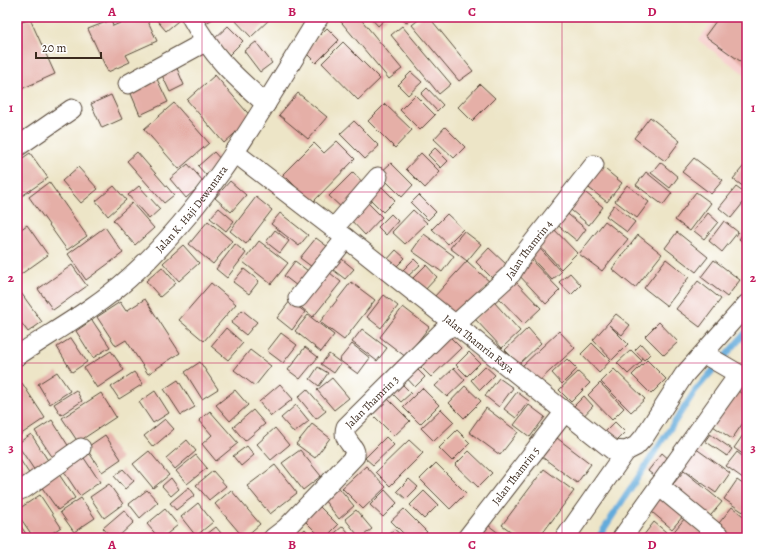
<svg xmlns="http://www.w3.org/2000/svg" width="764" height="555" viewBox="0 0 764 555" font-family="Alegreya,serif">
  <rect width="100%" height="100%" fill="#fff"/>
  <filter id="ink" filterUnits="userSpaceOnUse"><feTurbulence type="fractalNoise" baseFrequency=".025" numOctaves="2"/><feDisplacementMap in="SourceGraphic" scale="8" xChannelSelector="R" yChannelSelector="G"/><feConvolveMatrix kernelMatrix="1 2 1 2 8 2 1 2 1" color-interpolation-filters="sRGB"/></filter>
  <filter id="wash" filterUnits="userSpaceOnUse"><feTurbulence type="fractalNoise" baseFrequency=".012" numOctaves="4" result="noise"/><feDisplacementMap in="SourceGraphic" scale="16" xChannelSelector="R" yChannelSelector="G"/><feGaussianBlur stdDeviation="0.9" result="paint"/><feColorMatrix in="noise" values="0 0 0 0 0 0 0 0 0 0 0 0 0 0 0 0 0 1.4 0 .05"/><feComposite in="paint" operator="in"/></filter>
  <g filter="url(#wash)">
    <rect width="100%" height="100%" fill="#ede5c7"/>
    <!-- built -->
    <polygon fill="#f7d0ce" points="716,17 747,17 747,76 698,40"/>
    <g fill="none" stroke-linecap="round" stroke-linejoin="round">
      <!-- stream -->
      <polyline stroke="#64abdb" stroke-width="6" points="598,538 695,391 747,331"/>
    </g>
    <g id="blocks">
      <!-- building -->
      <g fill="#e5afa7">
        <polygon points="134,17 146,17 157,41 126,55 130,62 108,72 88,29 111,20 113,26"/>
        <polygon points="154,17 175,17 178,21 166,31"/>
        <polygon points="202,17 216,17 206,23"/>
        <polygon points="232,17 272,17 251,37"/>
        <polygon points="337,17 359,17 402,69 389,79"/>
        <polygon points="370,17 388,17 378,26"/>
        <polygon points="402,17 413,17 406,23"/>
        <polygon points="422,17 429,17 473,71 459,81 412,25"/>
        <polygon points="719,17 747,17 747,66 705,36"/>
        <polygon points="30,19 55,74 17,91 17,24"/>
        <polygon points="228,26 243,41 229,55 213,40"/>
        <polygon points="402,26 451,84 439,94 391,35"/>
        <polygon points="327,28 339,40 316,63 304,51"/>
        <polygon points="256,42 272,63 260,72 244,51"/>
        <polygon points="343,42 380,79 358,100 322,63"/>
        <polygon points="176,66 184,85 170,92 161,73"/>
        <polygon points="411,72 422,82 408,95 398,85"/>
        <polygon points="215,75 252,118 224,143 187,100"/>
        <polygon points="156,77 168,102 140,115 129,89"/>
        <polygon points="480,84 495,98 472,121 458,107"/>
        <polygon points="427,88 443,105 437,111 421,94"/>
        <polygon points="298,93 327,117 308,139 279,115"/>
        <polygon points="111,95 122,119 102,128 91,104"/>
        <polygon points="415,95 435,115 420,130 400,110"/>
        <polygon points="174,103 209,143 179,169 144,129"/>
        <polygon points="385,104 412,130 395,148 368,121"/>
        <polygon points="650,117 680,141 665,161 634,138"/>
        <polygon points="354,121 379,146 365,159 340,134"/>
        <polygon points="445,127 465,147 454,158 434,139"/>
        <polygon points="337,141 355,159 312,203 283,174 314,143 324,153"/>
        <polygon points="435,148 448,161 441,168 428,155"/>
        <polygon points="137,152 174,195 164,203 127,161"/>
        <polygon points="214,152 222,161 206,175 198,166"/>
        <polygon points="30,153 48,178 19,198 17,195 17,162"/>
        <polygon points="421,153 440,172 425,188 406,169"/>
        <polygon points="694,158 723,180 711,194 682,172"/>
        <polygon points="660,162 678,177 670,188 651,173"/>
        <polygon points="747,162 747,183 744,187 733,179"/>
        <polygon points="391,163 413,185 402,197 379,174"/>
        <polygon points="188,164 204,182 186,198 170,179"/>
        <polygon points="600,165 622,183 607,202 585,185"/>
        <polygon points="78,167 98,189 81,203 62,181"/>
        <polygon points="353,172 366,186 343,209 329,196"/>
        <polygon points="646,172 672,193 663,205 636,185"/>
        <polygon points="230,181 246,195 231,212 215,198"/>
        <polygon points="49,182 87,236 67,250 29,197"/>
        <polygon points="377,182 395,200 383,212 365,194"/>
        <polygon points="627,185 649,202 637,218 615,201"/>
        <polygon points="114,186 126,200 108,216 96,201"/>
        <polygon points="139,186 160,209 149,219 128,195"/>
        <polygon points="736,187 747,195 747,198 731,218 719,208"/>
        <polygon points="580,188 603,207 589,225 566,206"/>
        <polygon points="696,192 711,203 690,231 675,220"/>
        <polygon points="419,195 436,212 428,220 411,203"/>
        <polygon points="256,197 272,210 246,244 230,231"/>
        <polygon points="366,201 382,217 365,235 349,218"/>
        <polygon points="132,203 154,228 135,245 113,220"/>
        <polygon points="614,205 635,222 627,232 606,216"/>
        <polygon points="219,208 234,221 226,231 210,218"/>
        <polygon points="413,210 427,223 405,244 392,232"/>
        <polygon points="564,211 586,229 577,241 555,223"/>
        <polygon points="280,213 308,235 299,246 271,224"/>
        <polygon points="708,213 718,222 704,239 694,231"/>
        <polygon points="391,214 398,221 386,235 378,227"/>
        <polygon points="447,214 463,229 448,244 432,229"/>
        <polygon points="208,221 232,241 213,264 189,244"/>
        <polygon points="605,221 628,239 602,271 579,254"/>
        <polygon points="724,221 738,232 722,252 709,241"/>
        <polygon points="27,225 48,255 17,277 17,232"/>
        <polygon points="551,226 577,253 561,269 535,241"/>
        <polygon points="105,227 123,253 86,280 68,254"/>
        <polygon points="747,229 747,245 739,239"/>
        <polygon points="275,230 289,241 280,253 266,242"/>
        <polygon points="464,231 481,244 467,261 491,283 458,319 434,297 467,261 450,248"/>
        <polygon points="677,232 708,257 696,272 665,248"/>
        <polygon points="424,234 454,256 442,272 412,251"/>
        <polygon points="638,235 662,254 635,288 612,269"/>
        <polygon points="316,238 332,250 316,270 300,258"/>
        <polygon points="259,241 288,263 271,284 243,262"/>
        <polygon points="235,244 246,253 227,278 216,269"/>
        <polygon points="536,244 561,272 552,280 527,253"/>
        <polygon points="183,245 199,263 179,281 163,263"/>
        <polygon points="489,248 507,265 493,279 476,262"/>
        <polygon points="396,250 405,258 394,269 386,261"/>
        <polygon points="337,255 354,269 345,279 328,266"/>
        <polygon points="414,259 420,265 407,277 401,272"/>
        <polygon points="666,259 689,277 667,306 644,288"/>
        <polygon points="531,260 560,290 546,304 517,273"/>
        <polygon points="714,260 740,280 727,297 701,277"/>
        <polygon points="747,260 747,269 742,266"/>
        <polygon points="295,261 312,274 301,289 284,276"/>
        <polygon points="72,265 87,286 53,310 38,289"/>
        <polygon points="426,265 437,277 425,290 413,278"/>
        <polygon points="162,267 176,283 160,297 146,281"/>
        <polygon points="324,268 341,282 313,317 297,304"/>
        <polygon points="244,269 259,281 249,294 233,282"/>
        <polygon points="570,273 581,285 571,295 559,282"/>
        <polygon points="515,281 541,308 524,324 498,297"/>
        <polygon points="698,281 721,299 700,327 676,309"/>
        <polygon points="351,282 375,300 344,340 320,322"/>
        <polygon points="211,283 236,304 204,341 179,320"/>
        <polygon points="19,290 42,322 28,332 17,317 17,291"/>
        <polygon points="384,295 398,306 381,328 367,317"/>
        <polygon points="145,299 180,353 148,374 126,340 116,346 97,317 120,302 126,311"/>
        <polygon points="290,301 305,312 292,330 277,318"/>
        <polygon points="494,302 520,331 502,348 475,319"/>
        <polygon points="403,307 429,327 406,357 380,337"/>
        <polygon points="242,310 257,322 246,335 231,323"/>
        <polygon points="616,314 630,325 622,335 609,325 628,344 612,360 593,340"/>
        <polygon points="308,315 334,335 321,352 295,331"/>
        <polygon points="92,320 110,347 93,358 76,331"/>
        <polygon points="659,322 678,342 664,355 645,336"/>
        <polygon points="226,328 243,343 228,360 211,346"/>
        <polygon points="528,328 541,343 519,364 505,350"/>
        <polygon points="362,329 387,348 377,361 352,342"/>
        <polygon points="559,331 575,348 538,382 522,366"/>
        <polygon points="445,332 461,348 431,377 416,362"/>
        <polygon points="281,333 297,345 283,363 267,351"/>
        <polygon points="71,338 87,362 72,372 57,347"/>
        <polygon points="592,343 610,361 599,373 581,354"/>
        <polygon points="352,344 370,358 358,374 339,360"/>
        <polygon points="641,344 650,354 644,360 635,350"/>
        <polygon points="305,347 318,357 300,379 288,370"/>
        <polygon points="250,350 271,366 255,386 234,370"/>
        <polygon points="631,350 642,361 628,374 617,363"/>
        <polygon points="111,351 124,370 97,388 84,368"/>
        <polygon points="469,352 480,363 467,376 456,365"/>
        <polygon points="329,354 341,363 334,373 321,364"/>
        <polygon points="567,359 577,369 562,384 552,373"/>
        <polygon points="647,360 666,379 651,394 632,375"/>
        <polygon points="200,362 218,389 202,399 185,372"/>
        <polygon points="413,365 425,377 415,387 403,374"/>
        <polygon points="485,366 495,375 480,390 471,380"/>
        <polygon points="318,367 328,373 319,386 310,379"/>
        <polygon points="454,368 465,380 447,397 435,386"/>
        <polygon points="614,369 645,399 631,412 601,382"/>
        <polygon points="57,372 70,391 50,404 38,384"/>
        <polygon points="134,372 143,384 119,399 111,387"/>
        <polygon points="578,372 590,383 571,402 559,390"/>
        <polygon points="332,378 349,398 334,410 317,390"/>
        <polygon points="499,378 513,388 499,407 485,396"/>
        <polygon points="178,380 195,407 181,415 164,389"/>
        <polygon points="398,380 411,393 401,402 389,390"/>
        <polygon points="22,383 45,418 17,437 17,386"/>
        <polygon points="600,383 624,408 612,420 588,395"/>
        <polygon points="280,384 293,399 271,416 259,402"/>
        <polygon points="465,386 481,401 464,418 449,403"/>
        <polygon points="422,388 439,405 420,424 403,407"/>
        <polygon points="307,389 326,411 316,419 298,397"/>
        <polygon points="735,389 747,397 747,417 732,439 710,424"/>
        <polygon points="76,390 82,401 61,415 54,404"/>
        <polygon points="235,390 248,405 230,421 216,405"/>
        <polygon points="155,391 169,413 153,423 139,402"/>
        <polygon points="517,392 529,401 516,418 504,409"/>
        <polygon points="101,393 116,417 78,442 62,418"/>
        <polygon points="584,396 593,406 579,421 569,411"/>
        <polygon points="386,397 410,421 394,436 370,412"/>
        <polygon points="296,405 309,421 294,433 281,418"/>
        <polygon points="529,405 545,417 530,437 514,425"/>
        <polygon points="486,408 518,432 500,455 469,432"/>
        <polygon points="441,409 454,422 434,441 421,428"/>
        <polygon points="253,410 265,424 245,441 233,427"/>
        <polygon points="210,411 238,443 216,461 202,444 212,435 199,420"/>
        <polygon points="165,419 174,429 153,447 144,436"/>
        <polygon points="52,420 69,447 53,458 35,431"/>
        <polygon points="615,422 625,432 610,447 600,437"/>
        <polygon points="747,423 747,433 742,430"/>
        <polygon points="312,424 330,438 315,458 296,444"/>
        <polygon points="275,428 289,445 271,460 257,444"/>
        <polygon points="457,430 470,443 452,461 439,448"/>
        <polygon points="31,434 49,462 35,471 17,444"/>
        <polygon points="710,434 732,449 727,456 705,441"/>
        <polygon points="105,435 121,459 102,472 86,448"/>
        <polygon points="743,435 747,438 747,457 734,448"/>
        <polygon points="386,437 394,445 373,465 365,458"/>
        <polygon points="557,438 591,464 577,483 542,457"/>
        <polygon points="187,440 196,451 175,469 166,458"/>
        <polygon points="409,440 423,453 390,486 376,472"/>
        <polygon points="247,446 254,455 241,466 233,456"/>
        <polygon points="695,448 730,473 716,493 681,468"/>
        <polygon points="300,450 321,476 303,490 282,463"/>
        <polygon points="149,451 169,475 153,488 133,464"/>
        <polygon points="469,451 492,473 478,487 455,465"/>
        <polygon points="737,452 747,460 747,481 726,466"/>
        <polygon points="662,453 672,462 658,479 648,471"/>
        <polygon points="17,455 32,478 20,485 17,480"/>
        <polygon points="82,455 100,482 80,496 62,469"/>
        <polygon points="196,455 207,468 187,484 176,471"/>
        <polygon points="436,463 466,493 450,509 420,479"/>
        <polygon points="275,465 297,493 270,514 247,486"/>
        <polygon points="366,466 386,487 363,509 342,488"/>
        <polygon points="123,469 134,481 125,489 114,476"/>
        <polygon points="544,469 574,491 539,538 520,538 502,525"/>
        <polygon points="56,470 75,498 58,510 38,482"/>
        <polygon points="213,471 226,486 209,500 196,485"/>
        <polygon points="684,471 722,502 706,521 668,490"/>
        <polygon points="171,478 179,489 171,496 162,486"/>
        <polygon points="409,479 418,487 406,499 397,491"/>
        <polygon points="737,480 747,487 747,506 743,512 724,499"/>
        <polygon points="109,484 123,504 104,518 90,497"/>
        <polygon points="336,484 354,506 339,519 321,496"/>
        <polygon points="189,487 195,495 176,510 170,503"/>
        <polygon points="147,490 158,502 140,518 129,504"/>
        <polygon points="231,490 260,524 244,538 215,504"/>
        <polygon points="385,490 397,503 383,517 370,505"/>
        <polygon points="424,491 438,505 424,519 410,505"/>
        <polygon points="658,493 684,515 672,529 646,507"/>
        <polygon points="40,495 61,527 45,538 34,538 17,513 17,510"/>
        <polygon points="81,498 95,518 74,532 60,512"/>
        <polygon points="314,501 338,525 325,538 322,538 300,516"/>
        <polygon points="198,503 213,522 196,536 181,517"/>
        <polygon points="732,507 747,519 747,538 727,538 715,528"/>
        <polygon points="165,509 178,525 162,538 159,538 147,524"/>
        <polygon points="404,509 427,532 420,538 408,538 391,521"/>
        <polygon points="124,510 134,522 117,538 112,538 103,528"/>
        <polygon points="356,510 372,529 360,538 345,519"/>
        <polygon points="685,518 702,532 697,538 674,538 671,535"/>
        <polygon points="17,521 29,538 17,538"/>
        <polygon points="654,522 666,532 661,538 646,538 643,536"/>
        <polygon points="488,525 505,538 478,538"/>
        <polygon points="343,526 353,538 329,538"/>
        <polygon points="216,527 225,538 202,538"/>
        <polygon points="305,529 313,538 295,538"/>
        <polygon points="394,529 405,538 387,538"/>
      </g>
    </g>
  </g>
  <g filter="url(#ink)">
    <use href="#blocks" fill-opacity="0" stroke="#564637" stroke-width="1"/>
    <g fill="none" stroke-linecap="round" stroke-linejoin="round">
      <defs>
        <g id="street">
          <path d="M191 17C213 57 232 74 266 104"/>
          <polyline points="128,84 205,42"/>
          <polyline points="17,147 72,109"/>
          <path id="s1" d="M234 152 346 238 613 450 626 451 636 446 644 437 684 375 747 304"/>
          <polyline points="334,228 378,177"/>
          <polyline points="298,298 346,238"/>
          <polyline points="704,354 747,379"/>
          <path id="s2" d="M17 356C54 331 96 308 129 278 209 206 263 108 319 17"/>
          <polyline points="659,486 722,538"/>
          <polyline points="17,491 25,488 81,448"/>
          <path id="s3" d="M273 538 286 528 355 456C357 445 341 442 346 427L444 330 455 325 511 274 520 259 594 165"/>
          <path id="s4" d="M467 538 564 413"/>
          <polyline points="565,538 626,451"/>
          <polyline points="622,538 739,374"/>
        </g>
      </defs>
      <!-- street casing -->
      <use href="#street" stroke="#564637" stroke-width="21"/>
      <!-- street -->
      <use href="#street" stroke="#fff" stroke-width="19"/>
    </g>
  </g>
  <!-- grid -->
  <path fill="none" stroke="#c2185b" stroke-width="1" stroke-opacity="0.55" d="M202 17V538M382 17V538M562 17V538M17 192H747M17 363H747"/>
  <g text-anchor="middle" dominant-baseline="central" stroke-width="3" stroke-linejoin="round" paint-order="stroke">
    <!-- street labels -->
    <g font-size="11" fill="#3b2a1e" stroke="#fff">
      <text stroke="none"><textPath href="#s2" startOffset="230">Jalan K. Haji Dewantara</textPath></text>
      <text stroke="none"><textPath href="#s3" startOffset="404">Jalan Thamrin 4</textPath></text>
      <text stroke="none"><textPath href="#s1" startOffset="311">Jalan Thamrin Raya</textPath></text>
      <text stroke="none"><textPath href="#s3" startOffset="184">Jalan Thamrin 3</textPath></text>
      <text stroke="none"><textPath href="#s4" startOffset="79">Jalan Thamrin 5</textPath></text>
    </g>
  </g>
  <!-- margin -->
  <rect width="764" height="555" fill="none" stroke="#fff" stroke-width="44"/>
  <!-- scale -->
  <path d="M36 52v6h65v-6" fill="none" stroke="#3b2a1e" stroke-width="2"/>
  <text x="42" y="52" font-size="12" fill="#3b2a1e" stroke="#ffffff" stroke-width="3" paint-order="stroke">20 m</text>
  <rect x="22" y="22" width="720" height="511" fill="none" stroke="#c2185b" stroke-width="1.5"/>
  <g font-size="13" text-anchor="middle" font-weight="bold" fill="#c2185b">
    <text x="112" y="16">A</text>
    <text x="292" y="16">B</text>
    <text x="472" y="16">C</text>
    <text x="652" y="16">D</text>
    <text x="11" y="112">1</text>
    <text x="753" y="112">1</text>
    <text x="11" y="282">2</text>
    <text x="753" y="282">2</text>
    <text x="11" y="452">3</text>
    <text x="753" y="452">3</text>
    <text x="112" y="549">A</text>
    <text x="292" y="549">B</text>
    <text x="472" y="549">C</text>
    <text x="652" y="549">D</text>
  </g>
</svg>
